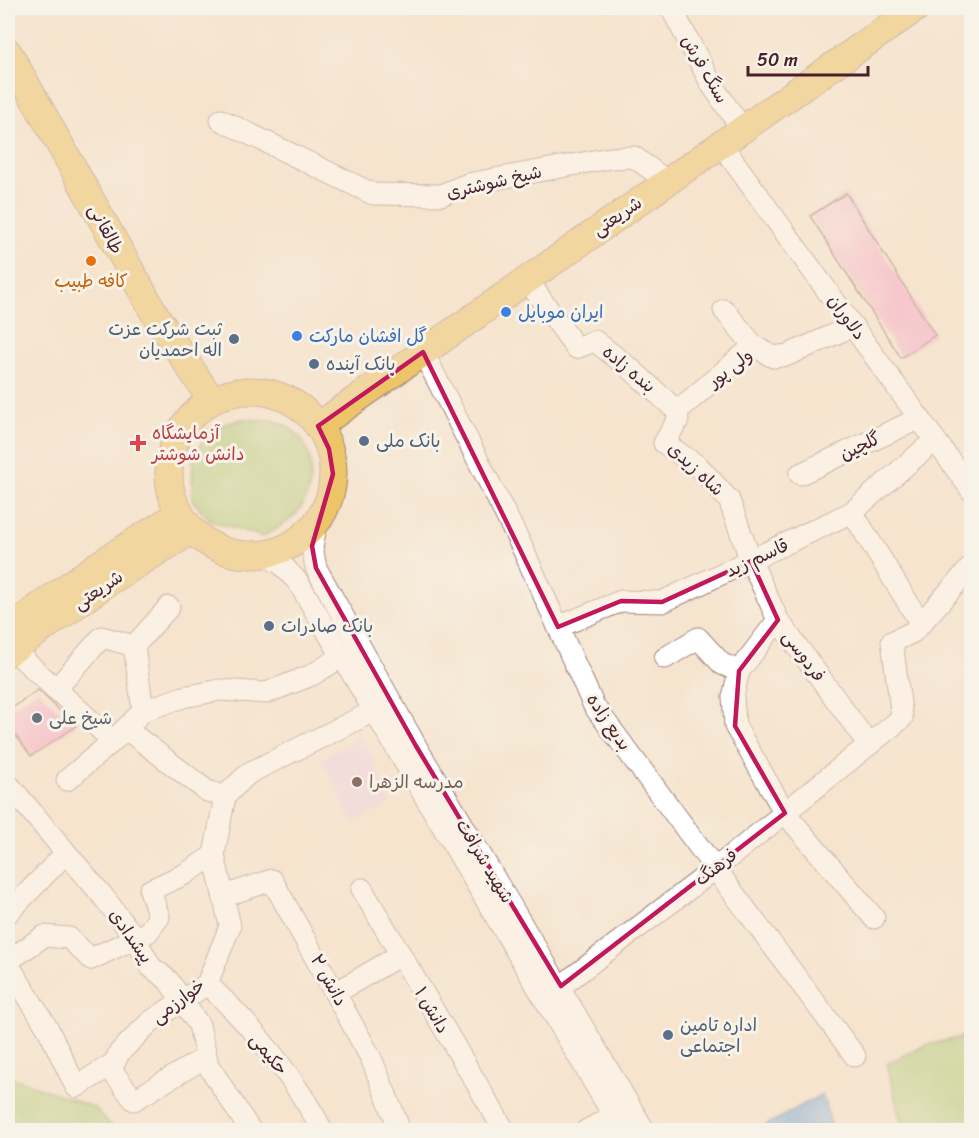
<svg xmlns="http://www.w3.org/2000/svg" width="979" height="1138" viewBox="0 0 979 1138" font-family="Sriracha,'Playpen Sans Arabic',sans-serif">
  <rect width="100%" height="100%" fill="#f7f3e8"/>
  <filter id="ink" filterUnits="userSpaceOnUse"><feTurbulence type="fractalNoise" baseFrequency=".0167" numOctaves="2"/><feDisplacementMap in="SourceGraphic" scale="12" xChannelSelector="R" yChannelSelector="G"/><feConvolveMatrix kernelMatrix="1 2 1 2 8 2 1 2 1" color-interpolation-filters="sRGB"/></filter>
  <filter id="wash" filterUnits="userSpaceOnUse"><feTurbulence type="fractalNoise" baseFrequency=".008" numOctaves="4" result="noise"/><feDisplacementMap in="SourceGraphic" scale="24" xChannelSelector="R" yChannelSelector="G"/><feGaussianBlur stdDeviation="1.35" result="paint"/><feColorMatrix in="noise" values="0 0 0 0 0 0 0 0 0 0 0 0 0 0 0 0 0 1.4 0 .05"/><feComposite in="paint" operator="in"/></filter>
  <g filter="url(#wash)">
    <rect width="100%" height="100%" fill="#f5e4ce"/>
    <!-- built -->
    <polygon fill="#eed0e8" points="362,734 391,804 353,822 321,760"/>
    <!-- green -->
    <g fill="#a9cc75" stroke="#7a7650" stroke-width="1.5">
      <path d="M242 419C252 420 264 419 274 421 317 432 321 488 294 516 286 524 272 530 263 537L210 520 192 500 193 459 209 429Z"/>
      <polygon points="971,1035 971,1130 903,1130 887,1064 923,1046"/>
      <polygon points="8,1076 95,1108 115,1130 8,1130"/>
    </g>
    <!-- water -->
    <polygon fill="#70a8df" stroke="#5d6485" stroke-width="1.5" points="822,1094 833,1130 757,1130"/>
    <g id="blocks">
      <!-- building -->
      <g fill="#f6a7cc">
        <polygon points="846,193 935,335 901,358 810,216"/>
        <polygon points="38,690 76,726 31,756 8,725 8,711"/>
      </g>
    </g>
  </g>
  <g filter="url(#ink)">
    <use href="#blocks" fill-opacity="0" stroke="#a0827c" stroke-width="1.5"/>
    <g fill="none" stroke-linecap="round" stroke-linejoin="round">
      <defs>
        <g id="minor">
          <polyline points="671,8 712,85 742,129"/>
          <polyline points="221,120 373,194 441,195 468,184 610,158 634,157 667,181"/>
          <polyline points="721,144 972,491"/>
          <polyline points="526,278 576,348 595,341 632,370 677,411"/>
          <polyline points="724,310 754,346"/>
          <polyline points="423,352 521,545 594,706 855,1056"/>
          <polyline points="677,411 678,420 664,443 699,467 729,500 751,561 778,620 869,745"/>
          <polyline points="677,411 754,346 773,357 788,355 853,326"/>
          <polyline points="800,474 920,418"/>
          <polyline points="852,512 921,624"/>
          <polyline points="317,523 312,546 316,568 416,746 644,1130"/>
          <polyline points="265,555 281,564 298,582 622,1130"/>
          <polyline points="778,620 739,671 733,697 735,726 785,813 874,918"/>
          <polyline points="558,627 621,601 662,602 827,524 852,512 935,440"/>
          <polyline points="13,650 113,741"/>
          <polyline points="665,658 698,638 722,664 739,671"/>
          <polyline points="55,690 102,637 134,646"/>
          <polyline points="143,711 134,646 169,607"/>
          <polyline points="126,729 207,791 225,796"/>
          <polyline points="67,780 113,741 143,711 183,697 220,690 266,693 312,675 341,657"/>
          <polyline points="8,784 102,895 135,938 151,967 168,980 199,1025 208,1065 250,1130"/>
          <polyline points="362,889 504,1130"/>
          <polyline points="224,896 272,880 371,1058 400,1130"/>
          <polyline points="8,913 65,854"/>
          <polyline points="8,961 44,936 69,938 91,959 148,932 159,917 150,890 185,874 214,855"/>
          <polyline points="8,964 48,1029 76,1087 114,1063"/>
          <path d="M207 984C252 1026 294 1077 322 1130"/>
          <polyline points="561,986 715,869 902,718 892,642 913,632 972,566"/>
          <polyline points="337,992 400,955"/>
          <polyline points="206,1057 134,1100 111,1070 119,1053 150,1022 207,984 230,926 214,855 225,796 249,773 374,711"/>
          <polyline points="587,1130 614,1116"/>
        </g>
        <g id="major">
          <polyline points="8,52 156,316 212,401"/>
          <circle cx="251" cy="473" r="82"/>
          <polyline points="318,426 916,8"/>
          <polyline points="8,629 95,567 180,513"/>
          <polyline points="8,653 110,581 191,531"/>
        </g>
      </defs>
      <!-- minor casing -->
      <use href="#minor" stroke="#a0827c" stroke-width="23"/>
      <!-- major casing -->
      <use href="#major" stroke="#a0827c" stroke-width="29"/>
      <!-- minor -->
      <use href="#minor" stroke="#fff" stroke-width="21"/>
      <!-- major -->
      <use href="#major" stroke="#edc569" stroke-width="27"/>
    </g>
  </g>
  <!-- marked area -->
  <path d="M0 0H979V1138H0ZM423 352 558 627 621 601 662 602 751 561 778 620 739 671 735 726 785 813 561 986 416 746 316 568 312 546 333 474 329 449 318 426Z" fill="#f5e4ce" fill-opacity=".55" fill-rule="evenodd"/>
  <path fill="none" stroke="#c2185b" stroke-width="4.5" stroke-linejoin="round" d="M423 352 558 627 621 601 662 602 751 561 778 620 739 671 735 726 785 813 561 986 416 746 316 568 312 546 333 474 329 449 318 426Z"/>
  <!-- markers -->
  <circle fill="#e8710a" stroke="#f7f3e8" stroke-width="2" cx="91" cy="261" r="6"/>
  <g fill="#3f7fe0" stroke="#f7f3e8" stroke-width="2">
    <circle cx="506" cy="312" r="6"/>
    <circle cx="297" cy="336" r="6"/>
  </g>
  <g fill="#5c6f8a" stroke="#f7f3e8" stroke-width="2">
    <circle cx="234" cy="339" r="6"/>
    <circle cx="314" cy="364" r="6"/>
    <circle cx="364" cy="441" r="6"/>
    <circle cx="269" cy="626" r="6"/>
    <circle cx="668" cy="1035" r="6"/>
  </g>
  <path fill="#e0444e" stroke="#f7f3e8" stroke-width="2" d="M135 434h6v6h6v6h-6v6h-6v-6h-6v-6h6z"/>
  <circle fill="#6b7280" stroke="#f7f3e8" stroke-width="2" cx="37" cy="718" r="6"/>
  <circle fill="#8d6e63" stroke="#f7f3e8" stroke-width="2" cx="357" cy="782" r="6"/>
  <g text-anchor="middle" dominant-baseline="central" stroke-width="6" stroke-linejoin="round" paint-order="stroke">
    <!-- street labels -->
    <g font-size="18" fill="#4a1f2b" stroke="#f7f3e8">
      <text transform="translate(705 69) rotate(60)">سنگ فرش</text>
      <text transform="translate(494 182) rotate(-13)">شیخ شوشتری</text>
      <text transform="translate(617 216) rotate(-34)">شریعتی</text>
      <text transform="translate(106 229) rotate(62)">طالقانی</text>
      <text transform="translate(847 317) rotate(54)">دلاوران</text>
      <text transform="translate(730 368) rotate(-38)">ولی پور</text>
      <text transform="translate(629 369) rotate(40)">بنده زاده</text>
      <text transform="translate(860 446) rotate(-25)">گلچین</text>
      <text transform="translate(696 469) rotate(43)">شاه زیدی</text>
      <text transform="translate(757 558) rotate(-25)">قاسم زید</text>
      <text transform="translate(98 590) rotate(-34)">شریعتی</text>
      <text transform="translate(804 656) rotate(54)">فردوسی</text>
      <text transform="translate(609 722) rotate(56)">بدیع زاده</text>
      <text transform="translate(485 861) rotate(59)">شهید شرافت</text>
      <text transform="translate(716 867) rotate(-38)">فرهنگ</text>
      <text transform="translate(131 936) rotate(55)">پیشدادی</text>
      <text transform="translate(329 980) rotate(61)">دانش ۲</text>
      <text transform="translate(178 1001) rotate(-37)">خوارزمی</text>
      <text transform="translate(432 1010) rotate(59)">دانش ۱</text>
      <text transform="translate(269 1054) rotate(51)">حکیمی</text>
    </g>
    <!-- food labels -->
    <g font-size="18" fill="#c56008" stroke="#f7f3e8">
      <text x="91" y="281">کافه طبیب</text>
    </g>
    <!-- shop labels -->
    <g font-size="18" fill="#366cbe" stroke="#f7f3e8" text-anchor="start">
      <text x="518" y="312">ایران موبایل</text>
      <text x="309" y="336">گل افشان مارکت</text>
    </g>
    <!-- service labels -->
    <g font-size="18" fill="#4e5e75" stroke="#f7f3e8" text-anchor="start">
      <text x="222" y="329" text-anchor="end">ثبت شرکت عزت<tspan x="222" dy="21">اله احمدیان</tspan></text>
      <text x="326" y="364">بانک آینده</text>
      <text x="376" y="441">بانک ملی</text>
      <text x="281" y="626">بانک صادرات</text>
      <text x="680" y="1025">اداره تامین<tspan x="680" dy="21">اجتماعی</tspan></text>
    </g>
    <!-- health labels -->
    <g font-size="18" fill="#be3a42" stroke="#f7f3e8" text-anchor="start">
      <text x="152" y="433">آزمایشگاه<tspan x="152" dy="21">دانش شوشتر</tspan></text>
    </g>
    <!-- worship labels -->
    <g font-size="18" fill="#5b616d" stroke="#f7f3e8" text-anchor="start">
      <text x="49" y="718">شیخ علی</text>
    </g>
    <!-- education labels -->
    <g font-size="18" fill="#785e54" stroke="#f7f3e8" text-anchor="start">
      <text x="369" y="782">مدرسه الزهرا</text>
    </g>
  </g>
  <!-- margin -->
  <rect width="979" height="1138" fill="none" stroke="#f7f3e8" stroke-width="30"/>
  <!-- scale -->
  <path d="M748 66v9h120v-9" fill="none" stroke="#4a1f2b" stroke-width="3"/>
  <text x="757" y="66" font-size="18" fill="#4a1f2b" stroke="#f7f3e8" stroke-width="4.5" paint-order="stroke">50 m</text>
</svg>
